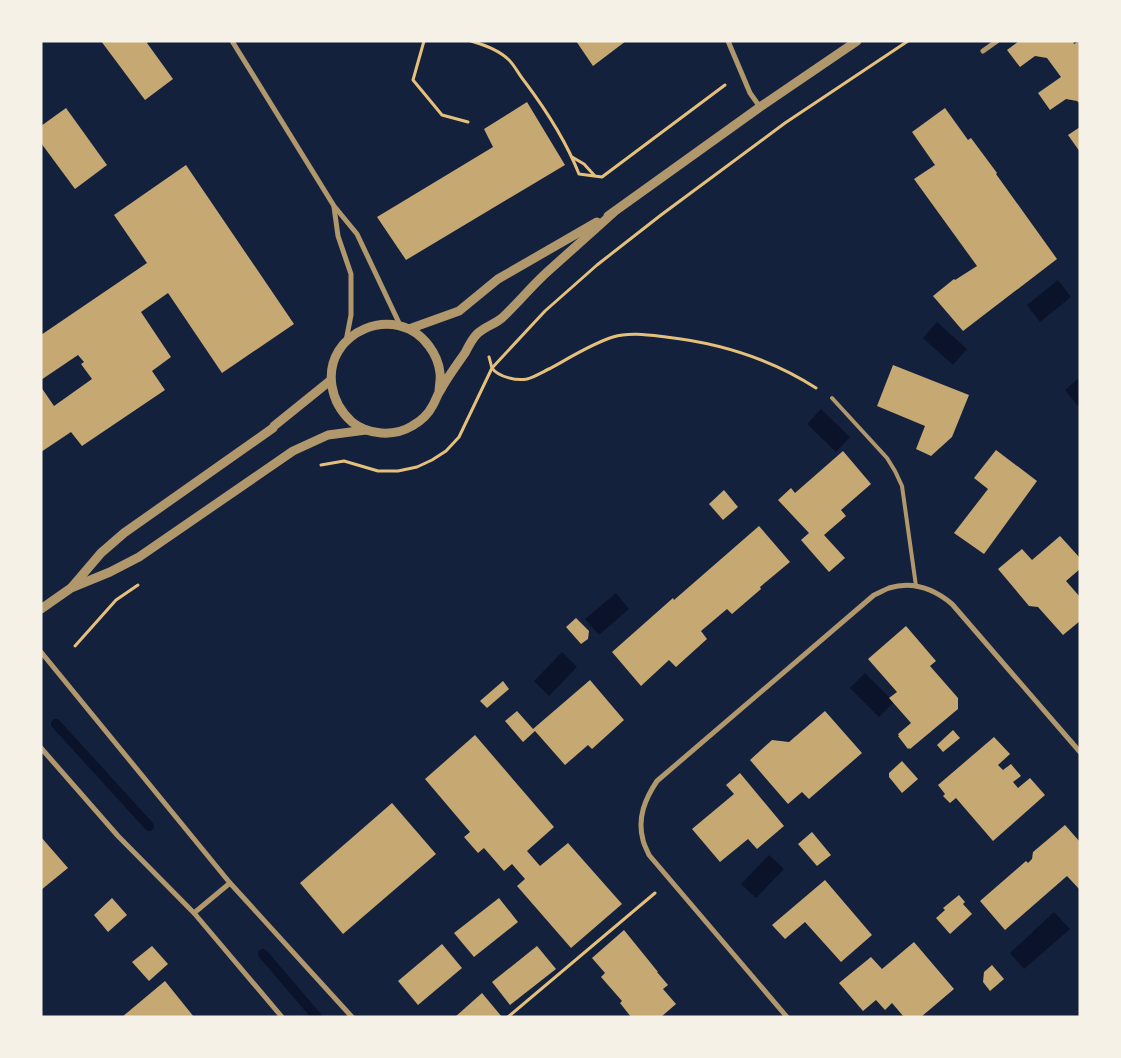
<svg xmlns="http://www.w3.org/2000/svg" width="1121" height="1058" viewBox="0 0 1121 1058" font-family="Arial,sans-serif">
  <rect width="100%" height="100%" fill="#14213d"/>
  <!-- water -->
  <g fill="#0b132b">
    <polygon points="1058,280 1071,297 1040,322 1027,305"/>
    <polygon points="937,322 967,349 953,365 923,338"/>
    <polygon points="1080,377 1080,405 1078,406 1065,390"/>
    <polygon points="821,409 850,437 836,452 807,424"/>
    <polygon points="616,593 629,609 599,635 585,619"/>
    <polygon points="562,652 577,667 549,696 534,681"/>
    <polygon points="865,673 894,702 879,717 850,688"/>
    <polygon points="769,855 784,869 756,898 741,884"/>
    <polygon points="1054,912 1070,929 1024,969 1010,953"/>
  </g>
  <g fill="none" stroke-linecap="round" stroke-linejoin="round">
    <!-- stream -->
    <g stroke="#0b132b" stroke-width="10">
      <polyline points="56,724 149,826"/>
      <polyline points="263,954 317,1017"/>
    </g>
  </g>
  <!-- building -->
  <g fill="#c6a872">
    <polygon points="101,41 149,41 147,43 173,79 145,100"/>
    <polygon points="576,41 626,41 593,66"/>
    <polygon points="1019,41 1073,41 1074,44 1080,41 1080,104 1077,101 1066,99 1050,110 1038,93 1061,77 1047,58 1035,56 1020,67 1007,50"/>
    <polygon points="527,102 565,165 406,260 377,217 493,147 484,129"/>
    <polygon points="66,108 107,165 75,189 41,143 41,126"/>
    <polygon points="945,108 968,140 971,138 997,173 996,174 1057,259 963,331 933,296 954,279 955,280 977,266 914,179 935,165 912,132"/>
    <polygon points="1080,127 1080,152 1068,135"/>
    <polygon points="186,165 294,324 222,373 168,293 141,312 171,357 152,371 165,390 82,446 71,432 41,452 41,387 54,406 92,379 81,364 84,362 78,355 41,380 41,335 147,263 114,215"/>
    <polygon points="893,365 969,395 952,437 931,456 916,449 925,426 877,406"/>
    <polygon points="996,450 1037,481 984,554 954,533 988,489 974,478"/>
    <polygon points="843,451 871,484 841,510 846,516 824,535 845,558 829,572 801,540 809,533 778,500 791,488 795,493"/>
    <polygon points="724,490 738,507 723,520 709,504"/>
    <polygon points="759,526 790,562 760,587 761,589 732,614 727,609 701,631 707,639 676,667 669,660 641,686 612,652 673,598 674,600"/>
    <polygon points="1060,536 1080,558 1080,569 1066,581 1080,597 1080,621 1063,635 1038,607 1029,606 998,569 1022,549 1032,560"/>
    <polygon points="576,618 589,631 588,639 581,644 566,627"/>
    <polygon points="906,626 936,661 930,666 958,698 958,709 910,749 909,748 908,749 898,736 899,736 898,734 911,723 889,698 897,692 868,659"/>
    <polygon points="590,680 624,720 592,749 588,745 565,765 535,731 523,742 505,721 517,711 533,729"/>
    <polygon points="503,681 509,689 487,708 480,701"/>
    <polygon points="825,711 862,753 809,799 802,792 788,804 750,760 772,740 789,742"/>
    <polygon points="953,730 960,738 943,752 937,745"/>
    <polygon points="475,735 554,827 527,851 540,866 568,843 622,904 571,948 517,886 525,879 512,864 504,871 484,848 478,853 464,837 470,832 425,779"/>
    <polygon points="994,737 1010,754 998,765 1003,770 1011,764 1021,776 1013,782 1018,788 1030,778 1045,795 993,841 956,798 950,803 943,796 945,794 938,785"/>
    <polygon points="902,761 918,779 902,793 889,777 889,773"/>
    <polygon points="740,773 784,826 757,849 748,839 720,862 692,829 734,794 726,785"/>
    <polygon points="392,803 436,854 343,934 300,883"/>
    <polygon points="1065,825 1080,842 1080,890 1067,876 1005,930 980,901 1026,861 1028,863 1032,859 1033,852"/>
    <polygon points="812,832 831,855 817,866 798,844"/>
    <polygon points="41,837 68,868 41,890"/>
    <polygon points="825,880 872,935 841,962 805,922 785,939 772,925"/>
    <polygon points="959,895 965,902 963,904 972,914 950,934 936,918 945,910 943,908"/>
    <polygon points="112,898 127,915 108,932 94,915"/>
    <polygon points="499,898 518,922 474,957 454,933"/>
    <polygon points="624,930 658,972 657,972 668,985 663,989 676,1004 661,1017 631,1017 620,1003 622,1001 601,977 605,973 592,958"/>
    <polygon points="914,942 954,989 921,1017 904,1017 892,1003 885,1010 876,1000 863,1011 839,983 871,957 882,969"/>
    <polygon points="442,944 462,968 418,1005 398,981"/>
    <polygon points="152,946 168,964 149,981 132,962"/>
    <polygon points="537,946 556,969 510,1005 492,982"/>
    <polygon points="992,965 1004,979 990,991 983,982 984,972"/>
    <polygon points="165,981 194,1017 122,1017"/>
    <polygon points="482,993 502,1017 455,1017"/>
  </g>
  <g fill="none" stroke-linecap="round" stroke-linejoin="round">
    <!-- path -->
    <g stroke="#e5c07b" stroke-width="3">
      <polyline points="424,41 413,80 442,115 468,122"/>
      <path d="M471 41C485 45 499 50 509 60 515 66 519 75 525 82 546 110 566 141 579 174L602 177 725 85"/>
      <polyline points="572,157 584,164 594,175"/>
      <path d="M489 357C490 360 491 365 492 368 498 377 517 381 527 379 535 377 544 371 551 368 571 357 591 344 613 337 629 332 649 335 666 337 719 343 771 359 816 388"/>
      <polyline points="321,465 344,461 378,471 398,471 417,467 432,460 446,451 459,437 492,368 545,311 597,265 661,215 785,123 908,41"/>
      <polyline points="75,646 116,600 138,585"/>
      <polyline points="508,1017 655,893"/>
    </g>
    <!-- service -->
    <polyline stroke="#b1986c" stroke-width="4" points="832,398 887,458 895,471 902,486 916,586"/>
    <!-- minor -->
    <g stroke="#b1986c" stroke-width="5">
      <polyline points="232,41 334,206 357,234 400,325"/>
      <polyline points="728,41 750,93 760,107"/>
      <polyline points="983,51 997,41"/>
      <polyline points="334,207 338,236 351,274 351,315 346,341"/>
      <polyline points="41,652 230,883 352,1017"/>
      <polyline points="41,748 118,836 194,913 282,1017"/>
      <polyline points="194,913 230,883"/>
      <path d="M787 1017 649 855C647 850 644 845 643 840 637 818 645 799 657 781L874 595C879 593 884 590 889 588 912 581 934 589 952 604L1080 752"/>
    </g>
    <!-- tertiary -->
    <g stroke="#b1986c" stroke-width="9">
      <polyline points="608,216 760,107 857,41"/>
      <polyline points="409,329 459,311 498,279 597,222"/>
      <path d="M439 392C439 386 441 379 440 373 439 363 435 354 429 346 396 301 323 332 332 386 334 400 341 412 352 422 368 435 394 437 412 426 421 421 429 413 433 405 436 400 437 395 440 391 447 378 456 366 465 353 468 347 472 339 477 334 484 327 495 324 502 318 517 304 530 288 545 274 567 254 590 234 613 213"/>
      <polyline points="72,587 101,553 124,533 273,428 274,426 331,380"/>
      <polyline points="41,609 71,588 110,572 139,557 293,451 328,435 366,430"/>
    </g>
  </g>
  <!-- border -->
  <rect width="1121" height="1058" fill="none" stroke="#f6f1e7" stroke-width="85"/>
</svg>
